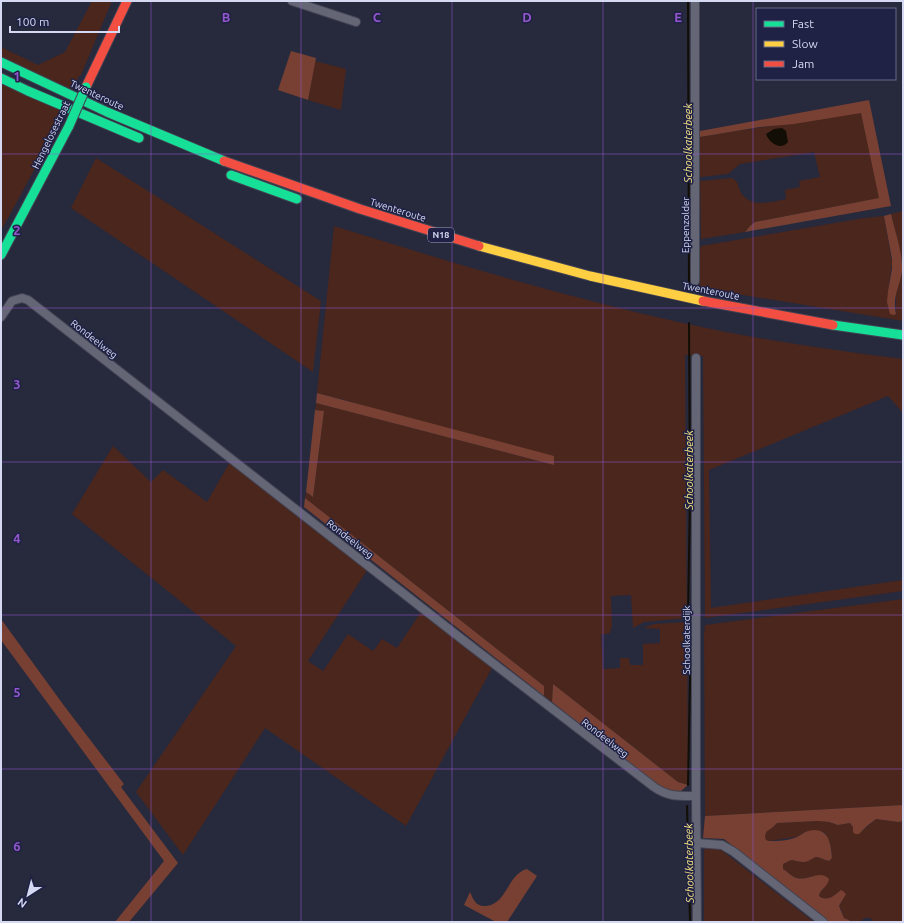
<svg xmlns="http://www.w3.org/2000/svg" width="904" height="923" viewBox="0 0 904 923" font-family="Ubuntu,sans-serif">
  <rect width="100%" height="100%" fill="#27293d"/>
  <!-- green -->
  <g fill="#4a261d">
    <polygon points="92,1 112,1 81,75 79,76 72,91 1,59 1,47 38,65 65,52"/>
    <polygon points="315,61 346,69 341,110 308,100"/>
    <polygon points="1,82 63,110 52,132 53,135 1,231"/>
    <path d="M861 112 880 198 755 222 750 226 745 232 701 239 700 181 732 178C738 181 738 185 740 191 750 209 770 202 786 199L785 190 800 187 799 181 820 177 814 152 740 164 735 168 728 174 700 177V137C754 128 808 121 861 112Z"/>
    <polygon points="96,158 321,301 313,372 71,208"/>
    <polygon points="903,211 903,321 700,288 698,255 701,246 864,218 884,216 892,263 888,291 896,314 896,292 901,274 902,262 891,214"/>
    <path d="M334 226C449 262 565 297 683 323 755 339 829 350 903 359V413L888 396 709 470 711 608 903 580V591L705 618 703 356 685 355 687 618 644 622 633 628 631 595 611 596 612 625 610 633 601 635 603 669 620 668V658H629L630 665H643V644L660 643V629L643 628 654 624 687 622 688 785 678 782 553 684 552 702 544 696V686L305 498 306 492 313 497 324 411 315 410 316 403 554 465 345 400 317 393Z"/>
    <polygon points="113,446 151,482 163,470 207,502 230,462 303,521 366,568 366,572 308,661 323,671 348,634 373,651 382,639 397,648 421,612 492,668 406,826 265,728 183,855 136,792 236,646 72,514"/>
    <polygon points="903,599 903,805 705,816 704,636 705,625"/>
    <path d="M876 819 898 822 903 821V922H872L871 918H865L859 922H853L844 918 841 909 839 906 843 900 841 890C834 896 827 902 819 896L820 892 824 889 813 876C798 881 795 878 783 869V864L791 860C798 861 804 864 810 860 813 859 813 857 816 857 820 857 824 860 829 861L832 858C832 848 830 840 824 832L807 831 796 837 769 841 766 840 765 837 766 831 773 827 777 823 818 821 829 822 838 825 850 823 853 827 862 831Z"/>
    <polygon points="705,846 716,846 814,922 704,922 704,853"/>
  </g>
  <!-- forest -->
  <g fill="#774032">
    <polygon points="291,51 316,58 308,100 278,90"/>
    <polygon points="869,100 891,206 745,232 750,226 755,222 879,198 861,113 794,124 760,127 700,137 700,131"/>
    <path d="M891 214C895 232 903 253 902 271 900 287 892 295 896 314L894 315 890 314 887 302 888 291 892 269V259L884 216Z"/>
    <polygon points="317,393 554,456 554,465 316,403"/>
    <polygon points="315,410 324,411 313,497 306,492"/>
    <polygon points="305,498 544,686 544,696 304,507"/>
    <polygon points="1,619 65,707 124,784 121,787 178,863 129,922 115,922 164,861 1,640"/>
    <polygon points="553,684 678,782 688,785 681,791 673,791 659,786 552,702"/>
    <path d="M903 805V821L898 822 876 819 867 826 859 834H855L853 832V827L850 823 838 825 829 822 818 821 777 823 773 827 766 832 765 837 766 840 769 841C778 841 788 841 797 837 801 835 804 832 808 831 828 826 831 842 832 858L829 861C824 860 820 857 816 857 814 857 813 859 810 860 804 864 798 861 791 860L783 864V869C788 872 792 877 797 878 808 881 821 869 829 879 828 887 820 889 819 896 827 902 834 896 841 890L843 891 846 894 839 906 844 918 853 922H829L724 839 703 838 705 816Z"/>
    <path d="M527 869 537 876 507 922H496L464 905 470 892C473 899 476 906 484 906 507 906 507 874 527 869Z"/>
  </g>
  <!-- water -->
  <path fill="#120e05" d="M782 128 786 131 788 142C781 151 769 143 766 134L774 129Z"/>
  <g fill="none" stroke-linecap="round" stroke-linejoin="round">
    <!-- stream -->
    <g stroke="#120e05" stroke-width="2">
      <polyline points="688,1 689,284"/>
      <polyline points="688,617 690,495 689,323"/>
      <polyline points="688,785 690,678 689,625"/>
      <polyline points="687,806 690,920"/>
    </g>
    <defs>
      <g id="street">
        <polyline points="292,1 356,22"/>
        <polyline points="695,1 695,281"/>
        <path d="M1 317 12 301 22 298 28 300 463 640 654 787C668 797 679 796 696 796"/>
        <polyline points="696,358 696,796 697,922"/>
        <polyline points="697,843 722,845 734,852 823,922"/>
      </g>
      <g id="fast">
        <polyline points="1,62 107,112 224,161"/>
        <polyline points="1,78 28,91 139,138"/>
        <polyline points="231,175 297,199"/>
        <polyline points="1,255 69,126"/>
        <polyline points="833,325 903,335"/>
      </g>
      <polyline id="slow" points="479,246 590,276 703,301"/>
      <g id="jam">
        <polyline points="86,87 127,1"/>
        <polyline points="224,161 360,209 479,246"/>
        <polyline points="703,301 833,325"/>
      </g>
    </defs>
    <!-- street casing -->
    <use href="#street" stroke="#424353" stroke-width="10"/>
    <!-- fast casing -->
    <use href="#fast" stroke="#424353" stroke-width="11"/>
    <!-- slow casing -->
    <use href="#slow" stroke="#424353" stroke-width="11"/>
    <!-- jam casing -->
    <use href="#jam" stroke="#424353" stroke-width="11"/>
    <!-- street -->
    <use href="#street" stroke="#646676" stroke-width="8"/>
    <!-- fast -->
    <use href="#fast" stroke="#16e098" stroke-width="9"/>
    <!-- slow -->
    <use href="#slow" stroke="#ffcf43" stroke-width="9"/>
    <!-- jam -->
    <use href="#jam" stroke="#f24e42" stroke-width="9"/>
    <defs>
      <polyline id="fast-bridge" points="69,126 86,87"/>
    </defs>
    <!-- fast-bridge casing -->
    <use href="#fast-bridge" stroke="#424353" stroke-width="11" stroke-linecap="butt"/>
    <!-- fast-bridge -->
    <use href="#fast-bridge" stroke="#16e098" stroke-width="9"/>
  </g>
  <!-- grid -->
  <path fill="none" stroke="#9257cc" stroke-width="1" stroke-opacity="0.55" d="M151 1V922M301 1V922M452 1V922M603 1V922M753 1V922M1 154H903M1 308H903M1 462H903M1 615H903M1 769H903"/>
  <g text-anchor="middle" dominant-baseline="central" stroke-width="3" stroke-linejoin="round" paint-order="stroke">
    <!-- shield labels -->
    <rect fill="#1f2145" stroke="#9ea2bd" stroke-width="1" x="428" y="228" width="26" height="14" rx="3"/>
    <g font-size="9" font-weight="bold" fill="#d5d9f1">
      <text x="441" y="235">N18</text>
    </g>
    <!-- street labels -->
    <g font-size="10" fill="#d5d9f1" stroke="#1f2145">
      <text transform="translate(97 95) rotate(25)">Twenteroute</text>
      <text transform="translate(51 135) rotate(-64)">Hengelosestraat</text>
      <text transform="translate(398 210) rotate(17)">Twenteroute</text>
      <text transform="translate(685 225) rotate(-90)">Eppenzolder</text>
      <text transform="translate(711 291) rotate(11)">Twenteroute</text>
      <text transform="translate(94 339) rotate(38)">Rondeelweg</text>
      <text transform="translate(350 539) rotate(38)">Rondeelweg</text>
      <text transform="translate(686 640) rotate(-90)">Schoolkaterdijk</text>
      <text transform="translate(605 738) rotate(38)">Rondeelweg</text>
    </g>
    <!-- water labels -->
    <g font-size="11" font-style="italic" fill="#f9e581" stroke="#1f2145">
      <text transform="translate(688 143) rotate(-90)">Schoolkaterbeek</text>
      <text transform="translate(689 470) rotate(-90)">Schoolkaterbeek</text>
      <text transform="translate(689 863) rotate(-91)">Schoolkaterbeek</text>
    </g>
  </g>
  <g font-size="13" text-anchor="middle" font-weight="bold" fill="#9257cc" stroke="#1f2145" stroke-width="3" stroke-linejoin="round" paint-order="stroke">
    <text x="226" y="22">B</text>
    <text x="377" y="22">C</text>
    <text x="527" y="22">D</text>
    <text x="678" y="22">E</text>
    <text x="17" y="81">1</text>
    <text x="17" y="235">2</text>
    <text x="17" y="389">3</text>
    <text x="17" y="543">4</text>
    <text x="17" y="697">5</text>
    <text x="17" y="851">6</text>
  </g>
  <!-- border -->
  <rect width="904" height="923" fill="none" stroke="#d5d9f1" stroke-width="4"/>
  <!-- legend -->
  <rect x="756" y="8" width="140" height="72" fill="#1f2145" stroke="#686b8a"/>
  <rect x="764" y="21" width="20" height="6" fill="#16e098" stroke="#686b8a"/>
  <text x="792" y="28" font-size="12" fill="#d5d9f1">Fast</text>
  <rect x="764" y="41" width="20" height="6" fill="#ffcf43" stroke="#686b8a"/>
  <text x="792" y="48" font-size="12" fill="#d5d9f1">Slow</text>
  <rect x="764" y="61" width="20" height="6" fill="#f24e42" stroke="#686b8a"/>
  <text x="792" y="68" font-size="12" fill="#d5d9f1">Jam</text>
  <!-- north arrow -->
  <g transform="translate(28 895) rotate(216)" stroke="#1f2145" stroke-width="3" paint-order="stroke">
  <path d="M0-3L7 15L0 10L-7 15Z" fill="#d5d9f1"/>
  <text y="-6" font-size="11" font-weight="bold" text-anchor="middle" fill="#d5d9f1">N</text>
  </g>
  <!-- scale -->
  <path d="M10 26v6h109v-6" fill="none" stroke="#d5d9f1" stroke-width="2"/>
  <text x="16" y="26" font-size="12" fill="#d5d9f1" stroke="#1f2145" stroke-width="3" paint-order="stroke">100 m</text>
</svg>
